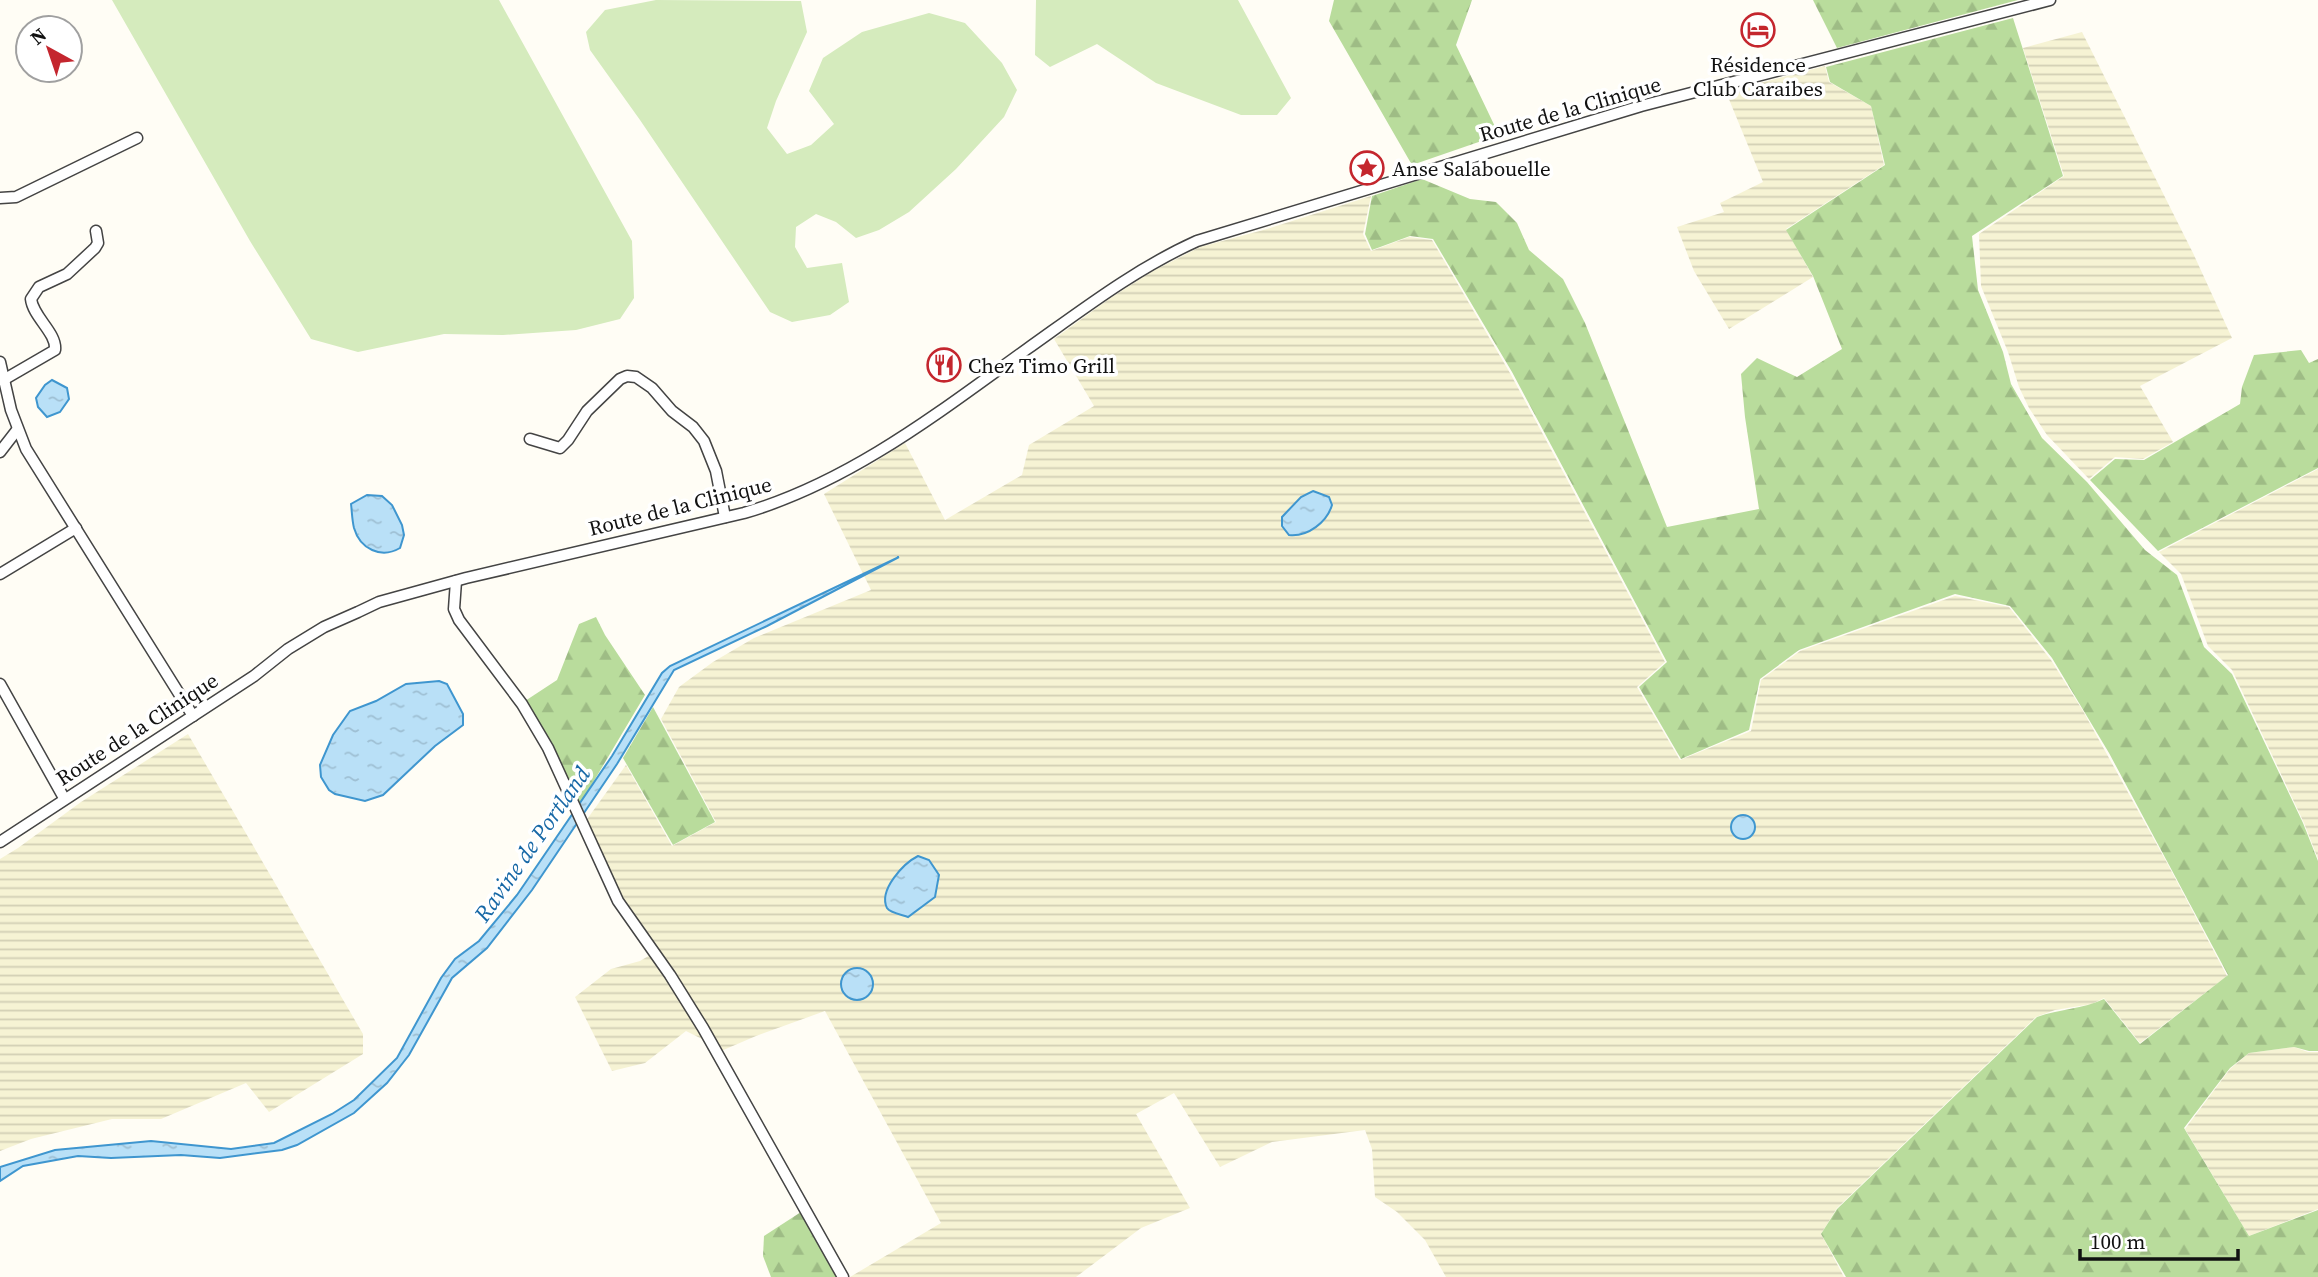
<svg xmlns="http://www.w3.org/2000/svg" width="2318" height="1277" viewBox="0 0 2318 1277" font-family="'Source Serif 4',serif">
  <defs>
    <pattern id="farmland-rules" width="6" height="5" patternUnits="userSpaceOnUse" patternTransform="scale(1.75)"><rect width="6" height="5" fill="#f6f3d4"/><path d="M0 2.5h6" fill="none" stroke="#d2cfb5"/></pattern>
    <pattern id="forest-firs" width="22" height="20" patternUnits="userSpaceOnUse" patternTransform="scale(1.75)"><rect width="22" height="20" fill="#b9dc9c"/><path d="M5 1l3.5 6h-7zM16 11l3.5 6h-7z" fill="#9ebc85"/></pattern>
    <pattern id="water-ripples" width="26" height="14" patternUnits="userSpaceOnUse" patternTransform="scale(1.75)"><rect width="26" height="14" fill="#b9e0f7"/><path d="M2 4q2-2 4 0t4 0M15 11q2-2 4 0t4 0" fill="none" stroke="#9ebfd3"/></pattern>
  </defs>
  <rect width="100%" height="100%" fill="#fffdf5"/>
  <!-- farmland -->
  <g fill="url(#farmland-rules)">
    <polygon points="2082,32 2193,253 2232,338 2140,386 2173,442 2143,459 2115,457 2089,479 2047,435 2029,408 2019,387 2008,352 1981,286 1979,234 2064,176 2023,48"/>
    <polygon points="1825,66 1829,82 1871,106 1884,165 1786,229 1813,277 1729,329 1694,271 1677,227 1724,212 1720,203 1763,182 1726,92"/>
    <polygon points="1371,196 1363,234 1371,251 1409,237 1432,240 1510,373 1665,662 1637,687 1680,760 1751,731 1761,680 1800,651 1955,596 2009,607 2051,660 2083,711 2166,861 2227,976 2140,1043 2104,998 2092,1004 2055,1010 2036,1017 1837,1208 1821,1234 1844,1277 1446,1277 1425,1240 1397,1212 1375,1197 1372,1149 1365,1130 1272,1142 1220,1167 1174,1093 1136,1114 1190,1208 1141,1228 1076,1277 850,1277 941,1223 825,1011 756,1036 714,1054 708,1042 686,1031 645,1063 612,1071 575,997 611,969 640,961 650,955 580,829 626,765 672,846 716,822 661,719 679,687 713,662 754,638 871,590 824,494 905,443 945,520 1022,475 1029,445 1094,406 1054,339 1109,299 1151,272 1200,247 1267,229"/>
    <polygon points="2318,469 2318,859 2304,823 2232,670 2208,646 2181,574 2159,552"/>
    <polygon points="188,734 363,1034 363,1054 269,1112 246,1083 161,1119 112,1119 31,1139 0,1151 0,859 18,848 81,802"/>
    <polygon points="2294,1047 2308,1052 2318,1052 2318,1209 2249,1236 2185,1129 2230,1069 2249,1053"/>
  </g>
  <!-- grass -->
  <g fill="#d5ebbd">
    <polygon points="112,0 499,0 632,241 634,298 620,319 576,330 503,335 444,334 358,352 311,339 250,241"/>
    <polygon points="656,0 801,1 807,32 776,101 767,128 787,154 811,145 834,124 809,91 823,58 862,32 929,13 965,23 1002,63 1017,90 1004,117 956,169 909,212 879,230 856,238 836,222 816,214 796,227 795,247 807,268 842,263 849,302 830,315 792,322 770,312 640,120 590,50 586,32 605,10"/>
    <polygon points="1036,0 1238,0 1291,98 1277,115 1241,115 1156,83 1097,44 1050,67 1035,55"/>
  </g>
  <!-- forest -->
  <g fill="url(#forest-firs)">
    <polygon points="1334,0 1472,0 1456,45 1499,135 1412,165 1329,21"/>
    <polygon points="1813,0 2018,0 1837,48"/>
    <path d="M2013 18 2063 176 1972 236 1978 290 2003 352 2011 384 2042 438 2087 482 2145 550 2177 575 2204 647 2232 674 2303 823 2318 861V1051H2309L2294 1047 2249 1053 2230 1068 2184 1128 2249 1236 2318 1210V1277H1846L1821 1234 1837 1209 2037 1017C2059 1009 2083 1009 2104 999L2140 1044 2228 975 2109 753 2052 658 2010 606 1955 594 1799 650 1760 679 1749 730 1681 759 1639 687 1667 662 1512 372 1433 239 1410 236 1372 250 1365 234 1372 196 1422 179 1470 199 1496 202 1517 223 1529 250 1563 279 1585 323 1667 527 1759 509 1745 417 1741 374 1757 358 1797 377 1842 349 1813 276 1786 230 1885 165 1871 106 1830 82 1826 67Z"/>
    <polygon points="2301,350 2309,363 2318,359 2318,468 2158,551 2090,480 2115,459 2144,460 2240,404 2242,387 2254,355"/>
    <polygon points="596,617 605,635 645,695 579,806 552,743 525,701 557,680 579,624"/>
    <polygon points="653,707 715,822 673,845 623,758"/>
    <polygon points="801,1212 838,1277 771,1277 763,1256 764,1236"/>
  </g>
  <!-- water -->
  <g fill="url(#water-ripples)" stroke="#3f96cf" stroke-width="2">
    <polygon points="52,380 67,388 69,399 60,412 47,417 38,407 36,398 45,385"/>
    <path d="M1313 491 1329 497 1332 505C1327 522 1308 537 1289 535L1282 526V517L1301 497Z"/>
    <path d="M367 495 382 496 392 505 402 525 404 535 400 548C381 559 360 549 354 528 352 520 352 512 351 504Z"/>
    <polygon points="899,557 767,626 674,670 617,764 532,890 487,948 452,978 409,1055 387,1083 354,1113 297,1145 282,1150 220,1158 181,1155 111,1158 78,1156 23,1166 0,1181 0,1167 55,1150 151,1141 231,1149 274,1143 332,1114 354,1100 397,1058 441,978 455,959 479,941 517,895 612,756 662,673 670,666"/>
    <polygon points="439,681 447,684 463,714 463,725 435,746 383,795 365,801 335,794 329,790 321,777 320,765 333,735 350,711 376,701 406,684"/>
    <circle cx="1743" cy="827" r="12"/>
    <path d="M918 856 929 860 939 875 935 897 908 917C903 915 890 913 887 908 878 890 904 863 918 856Z"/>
    <circle cx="857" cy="984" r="16"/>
  </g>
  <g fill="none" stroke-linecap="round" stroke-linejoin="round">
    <defs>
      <g id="minor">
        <polyline points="0,198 16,197 137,138"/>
        <polyline points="0,362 11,410 26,449 193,716"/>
        <path d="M5 379 55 350C57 333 33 317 31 299L39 287 67 274 95 248 98 243 96 231"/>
        <polyline points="530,439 560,448 568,440 587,411 620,379 627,376 636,377 652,388 672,411 693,427 704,441 716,471 725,517"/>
        <polyline points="0,452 17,430"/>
        <polyline points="0,574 76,528"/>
        <polyline points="456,581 454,609 459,620 522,704 548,748 618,901 670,975 703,1028 843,1277"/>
        <polyline points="0,684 64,798"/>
        <path d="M0 842 254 676 288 649 324 627 358 612 379 602 466 578 744 513C850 482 938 413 1027 349 1082 310 1135 269 1197 241L1641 106 2050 0"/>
      </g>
    </defs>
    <!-- minor casing -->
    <use href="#minor" stroke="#444" stroke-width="13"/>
    <!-- minor -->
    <use href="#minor" stroke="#fff" stroke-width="10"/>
  </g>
  <!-- icons -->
  <defs>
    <symbol id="hotel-ring" viewBox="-11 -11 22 22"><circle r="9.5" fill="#fff" stroke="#c4262e" stroke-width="1.5"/><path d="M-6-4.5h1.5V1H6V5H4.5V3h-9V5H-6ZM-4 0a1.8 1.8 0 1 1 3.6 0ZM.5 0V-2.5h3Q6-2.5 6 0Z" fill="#c4262e"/></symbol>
    <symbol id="sight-ring" viewBox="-11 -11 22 22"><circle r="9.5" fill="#fff" stroke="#c4262e" stroke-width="1.5"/><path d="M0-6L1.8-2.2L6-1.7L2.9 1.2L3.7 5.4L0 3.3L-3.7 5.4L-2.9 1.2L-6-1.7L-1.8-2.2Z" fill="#c4262e"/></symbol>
    <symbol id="restaurant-ring" viewBox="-11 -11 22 22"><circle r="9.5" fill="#fff" stroke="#c4262e" stroke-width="1.5"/><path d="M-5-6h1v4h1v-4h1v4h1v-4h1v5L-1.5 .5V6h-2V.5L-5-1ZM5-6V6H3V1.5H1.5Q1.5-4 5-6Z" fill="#c4262e"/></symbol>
  </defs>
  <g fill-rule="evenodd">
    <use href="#hotel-ring" x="1739" y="11" width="38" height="38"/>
    <use href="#sight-ring" x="1348" y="149" width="38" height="38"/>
    <use href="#restaurant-ring" x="925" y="346" width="38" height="38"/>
  </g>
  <g text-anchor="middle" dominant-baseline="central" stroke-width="7" stroke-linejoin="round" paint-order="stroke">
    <!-- poi labels -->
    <g font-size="21" fill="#111" stroke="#fff" text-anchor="start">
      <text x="1758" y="64" text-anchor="middle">Résidence<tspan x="1758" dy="24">Club Caraibes</tspan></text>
      <text x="1392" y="168">Anse Salabouelle</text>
      <text x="968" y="365">Chez Timo Grill</text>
    </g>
    <!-- street labels -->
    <g font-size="21" fill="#111" stroke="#fff">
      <text transform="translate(1570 109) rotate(-16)">Route de la Clinique</text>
      <text transform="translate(680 506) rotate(-14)">Route de la Clinique</text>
      <text transform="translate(137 729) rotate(-33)">Route de la Clinique</text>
    </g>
    <!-- water labels -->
    <g font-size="23" font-style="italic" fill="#1768a6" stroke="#fff">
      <text transform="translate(532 844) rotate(-55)">Ravine de Portland</text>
    </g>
  </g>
  <!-- north arrow -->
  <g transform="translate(49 49) rotate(320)"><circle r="33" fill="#ffffff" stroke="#a0a0a0" stroke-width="2"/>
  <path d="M0-5L12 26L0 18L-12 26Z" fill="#c4262e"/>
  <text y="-10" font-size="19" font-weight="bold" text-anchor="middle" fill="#111111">N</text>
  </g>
  <!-- scale -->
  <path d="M2080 1249v10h158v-10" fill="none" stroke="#111111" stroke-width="3.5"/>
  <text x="2090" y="1249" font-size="21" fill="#111111" stroke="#ffffff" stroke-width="5" paint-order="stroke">100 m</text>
</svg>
